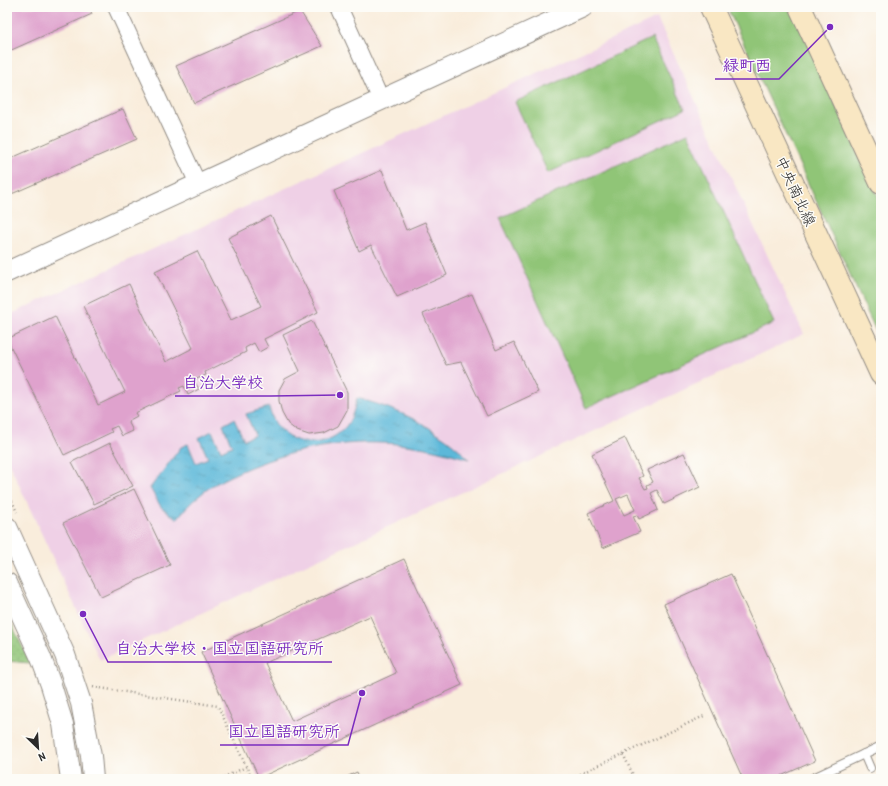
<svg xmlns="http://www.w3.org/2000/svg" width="888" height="786" viewBox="0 0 888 786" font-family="'Patrick Hand','Klee One',sans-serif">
  <defs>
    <pattern id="park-dots" width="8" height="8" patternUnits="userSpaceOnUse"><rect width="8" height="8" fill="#90c577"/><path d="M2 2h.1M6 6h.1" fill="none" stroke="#7ca967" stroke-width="1.8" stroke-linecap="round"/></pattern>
    <pattern id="water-ripples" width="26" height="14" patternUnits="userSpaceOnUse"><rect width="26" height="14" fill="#5bb8d9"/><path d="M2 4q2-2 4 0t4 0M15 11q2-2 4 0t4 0" fill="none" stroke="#4b96b0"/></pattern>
  </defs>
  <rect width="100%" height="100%" fill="#fdfcf7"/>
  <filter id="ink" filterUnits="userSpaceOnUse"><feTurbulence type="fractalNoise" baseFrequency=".025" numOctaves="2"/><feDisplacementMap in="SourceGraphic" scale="8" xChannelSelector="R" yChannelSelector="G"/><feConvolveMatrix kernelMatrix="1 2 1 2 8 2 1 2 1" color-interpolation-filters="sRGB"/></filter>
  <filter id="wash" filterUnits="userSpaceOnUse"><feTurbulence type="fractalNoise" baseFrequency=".012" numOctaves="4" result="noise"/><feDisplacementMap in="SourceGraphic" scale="16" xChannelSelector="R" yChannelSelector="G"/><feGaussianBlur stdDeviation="0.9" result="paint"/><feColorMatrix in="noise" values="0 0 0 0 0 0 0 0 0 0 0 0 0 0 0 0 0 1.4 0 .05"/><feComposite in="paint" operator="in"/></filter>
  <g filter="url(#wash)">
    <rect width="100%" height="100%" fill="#f9eddc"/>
    <!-- built -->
    <polygon fill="#efd0e6" points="657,18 804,334 100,660 7,459 7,316"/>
    <!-- green -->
    <g fill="#90c577" stroke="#5e7851">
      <polygon points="727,7 791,7 881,203 881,342"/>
      <polygon points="652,38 685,109 548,173 515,102"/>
      <polygon points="688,133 774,323 586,408 500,218"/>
    </g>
    <!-- park -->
    <polygon fill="url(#park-dots)" stroke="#5e7851" points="7,614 30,663 7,661"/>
    <!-- water -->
    <path fill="url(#water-ripples)" stroke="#437282" d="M357 398C385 406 413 416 437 433 449 440 459 449 469 459 445 452 421 446 397 444 343 439 288 450 239 472 226 478 211 485 200 495 191 502 184 510 177 519L161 507 150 488 181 447 188 444 196 463 208 458 199 438 212 431 221 451 232 446 223 425 234 419 244 440 255 435 246 414 269 407C271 416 275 425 282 431 301 450 335 445 349 422 353 415 355 406 357 398Z"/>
    <g id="blocks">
      <!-- building -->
      <g fill="#dfa2cd" fill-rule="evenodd">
        <polygon points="7,7 89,7 92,14 7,52"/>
        <polygon points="300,11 322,46 194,103 176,66"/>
        <polygon points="123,109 137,139 7,196 7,160"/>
        <polygon points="382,170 406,230 425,222 447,275 397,297 371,245 359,251 334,191"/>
        <polygon points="271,216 318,312 264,339 268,347 259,352 254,343 245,348 246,352 205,372 206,375 194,380 199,389 188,395 184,386 179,388 181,391 135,413 137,416 128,421 133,431 122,436 117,426 110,429 112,432 64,455 7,339 55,316 98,405 125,392 83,306 129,284 166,362 193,348 155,271 197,251 231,320 261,306 228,238"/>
        <polygon points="472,294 496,350 514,342 538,392 487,416 461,362 446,365 423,314"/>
        <polygon points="312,321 347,392 347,410 338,426 324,433 309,435 297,431 288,424 282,413 279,401 279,390 285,379 300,371 283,335"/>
        <path d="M625 438 643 476 639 478 645 489 648 488 647 485 653 482 647 470 684 453 700 487 664 504 657 490 651 493 658 510 639 519 637 515 633 516 640 532 603 548 588 513 614 501 592 454ZM628 494 635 510 624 515 616 499Z"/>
        <polygon points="110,443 133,486 94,504 72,462"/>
        <polygon points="134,489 170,565 101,597 63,523"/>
        <path d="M404 559 462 685 259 778 201 652ZM370 616 396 673 292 721 265 663Z"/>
        <polygon points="731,574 815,761 774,779 743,779 664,604"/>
        <polygon points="357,772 360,779 342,779"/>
      </g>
    </g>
  </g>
  <g filter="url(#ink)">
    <use href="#blocks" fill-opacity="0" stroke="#928c84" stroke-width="1"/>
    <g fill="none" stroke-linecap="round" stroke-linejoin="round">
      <defs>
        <g id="service">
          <polyline points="864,754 870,768"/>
          <polyline points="811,779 881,746"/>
        </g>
        <g id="minor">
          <polyline points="116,7 198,184"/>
          <polyline points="339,7 381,100"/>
        </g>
        <g id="tertiary">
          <polyline points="7,272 583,7"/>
          <polyline points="7,527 65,655 81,703 91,756 93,779"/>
          <polyline points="7,583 41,658 51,685 63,724 71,779"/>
        </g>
        <g id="secondary">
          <polyline points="711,7 881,374"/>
          <polyline points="800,7 881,183"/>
        </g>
      </defs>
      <!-- service casing -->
      <use href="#service" stroke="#928c84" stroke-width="10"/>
      <!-- minor casing -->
      <use href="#minor" stroke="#928c84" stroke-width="18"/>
      <!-- tertiary casing -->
      <use href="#tertiary" stroke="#928c84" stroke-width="22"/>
      <!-- secondary casing -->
      <use href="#secondary" stroke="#928c84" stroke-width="24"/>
      <!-- path -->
      <g stroke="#928c84" stroke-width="2.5" stroke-dasharray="1 3" stroke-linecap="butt">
        <polyline points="7,490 17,512"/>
        <polyline points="7,640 13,637"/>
        <polyline points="93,687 218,706 252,779"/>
        <polyline points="623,754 706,715"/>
        <polyline points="220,779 246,767"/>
        <polyline points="569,779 623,754 635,779"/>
      </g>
      <!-- service -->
      <use href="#service" stroke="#fff" stroke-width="8"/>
      <!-- minor -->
      <use href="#minor" stroke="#fff" stroke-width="16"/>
      <!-- tertiary -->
      <use href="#tertiary" stroke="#fff" stroke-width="20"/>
      <!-- secondary -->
      <use href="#secondary" stroke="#f9e7c3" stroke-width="22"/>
    </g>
  </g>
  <g text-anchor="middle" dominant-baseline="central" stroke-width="3" stroke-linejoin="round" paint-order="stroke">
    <!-- street labels -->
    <g font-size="15" fill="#2b2b2b" stroke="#fdfcf7">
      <text transform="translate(796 191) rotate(65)">中央南北線</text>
    </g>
  </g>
  <!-- callouts -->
  <path fill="none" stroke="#7b2cbf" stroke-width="1.5" d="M830 27L779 79H715M340 395L271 396H175M83 614L108 662H332M362 693L348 745H220"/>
  <g fill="#7b2cbf" stroke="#fdfcf7" stroke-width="1.5">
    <circle cx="830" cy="27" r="4"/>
    <circle cx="340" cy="395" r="4"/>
    <circle cx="83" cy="614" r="4"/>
    <circle cx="362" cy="693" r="4"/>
  </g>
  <g font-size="16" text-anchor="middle" font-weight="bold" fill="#7b2cbf" stroke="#fdfcf7" stroke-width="3" stroke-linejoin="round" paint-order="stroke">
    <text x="747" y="71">緑町西</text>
    <text x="223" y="388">自治大学校</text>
    <text x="220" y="654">自治大学校・国立国語研究所</text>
    <text x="284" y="737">国立国語研究所</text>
  </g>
  <!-- margin -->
  <rect width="888" height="786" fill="none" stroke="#fdfcf7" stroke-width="24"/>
  <!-- north arrow -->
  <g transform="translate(38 748) rotate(155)" stroke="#fdfcf7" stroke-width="3" paint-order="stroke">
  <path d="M0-3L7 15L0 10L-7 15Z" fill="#2b2b2b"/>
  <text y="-6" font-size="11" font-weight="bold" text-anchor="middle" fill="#2b2b2b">N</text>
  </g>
</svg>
